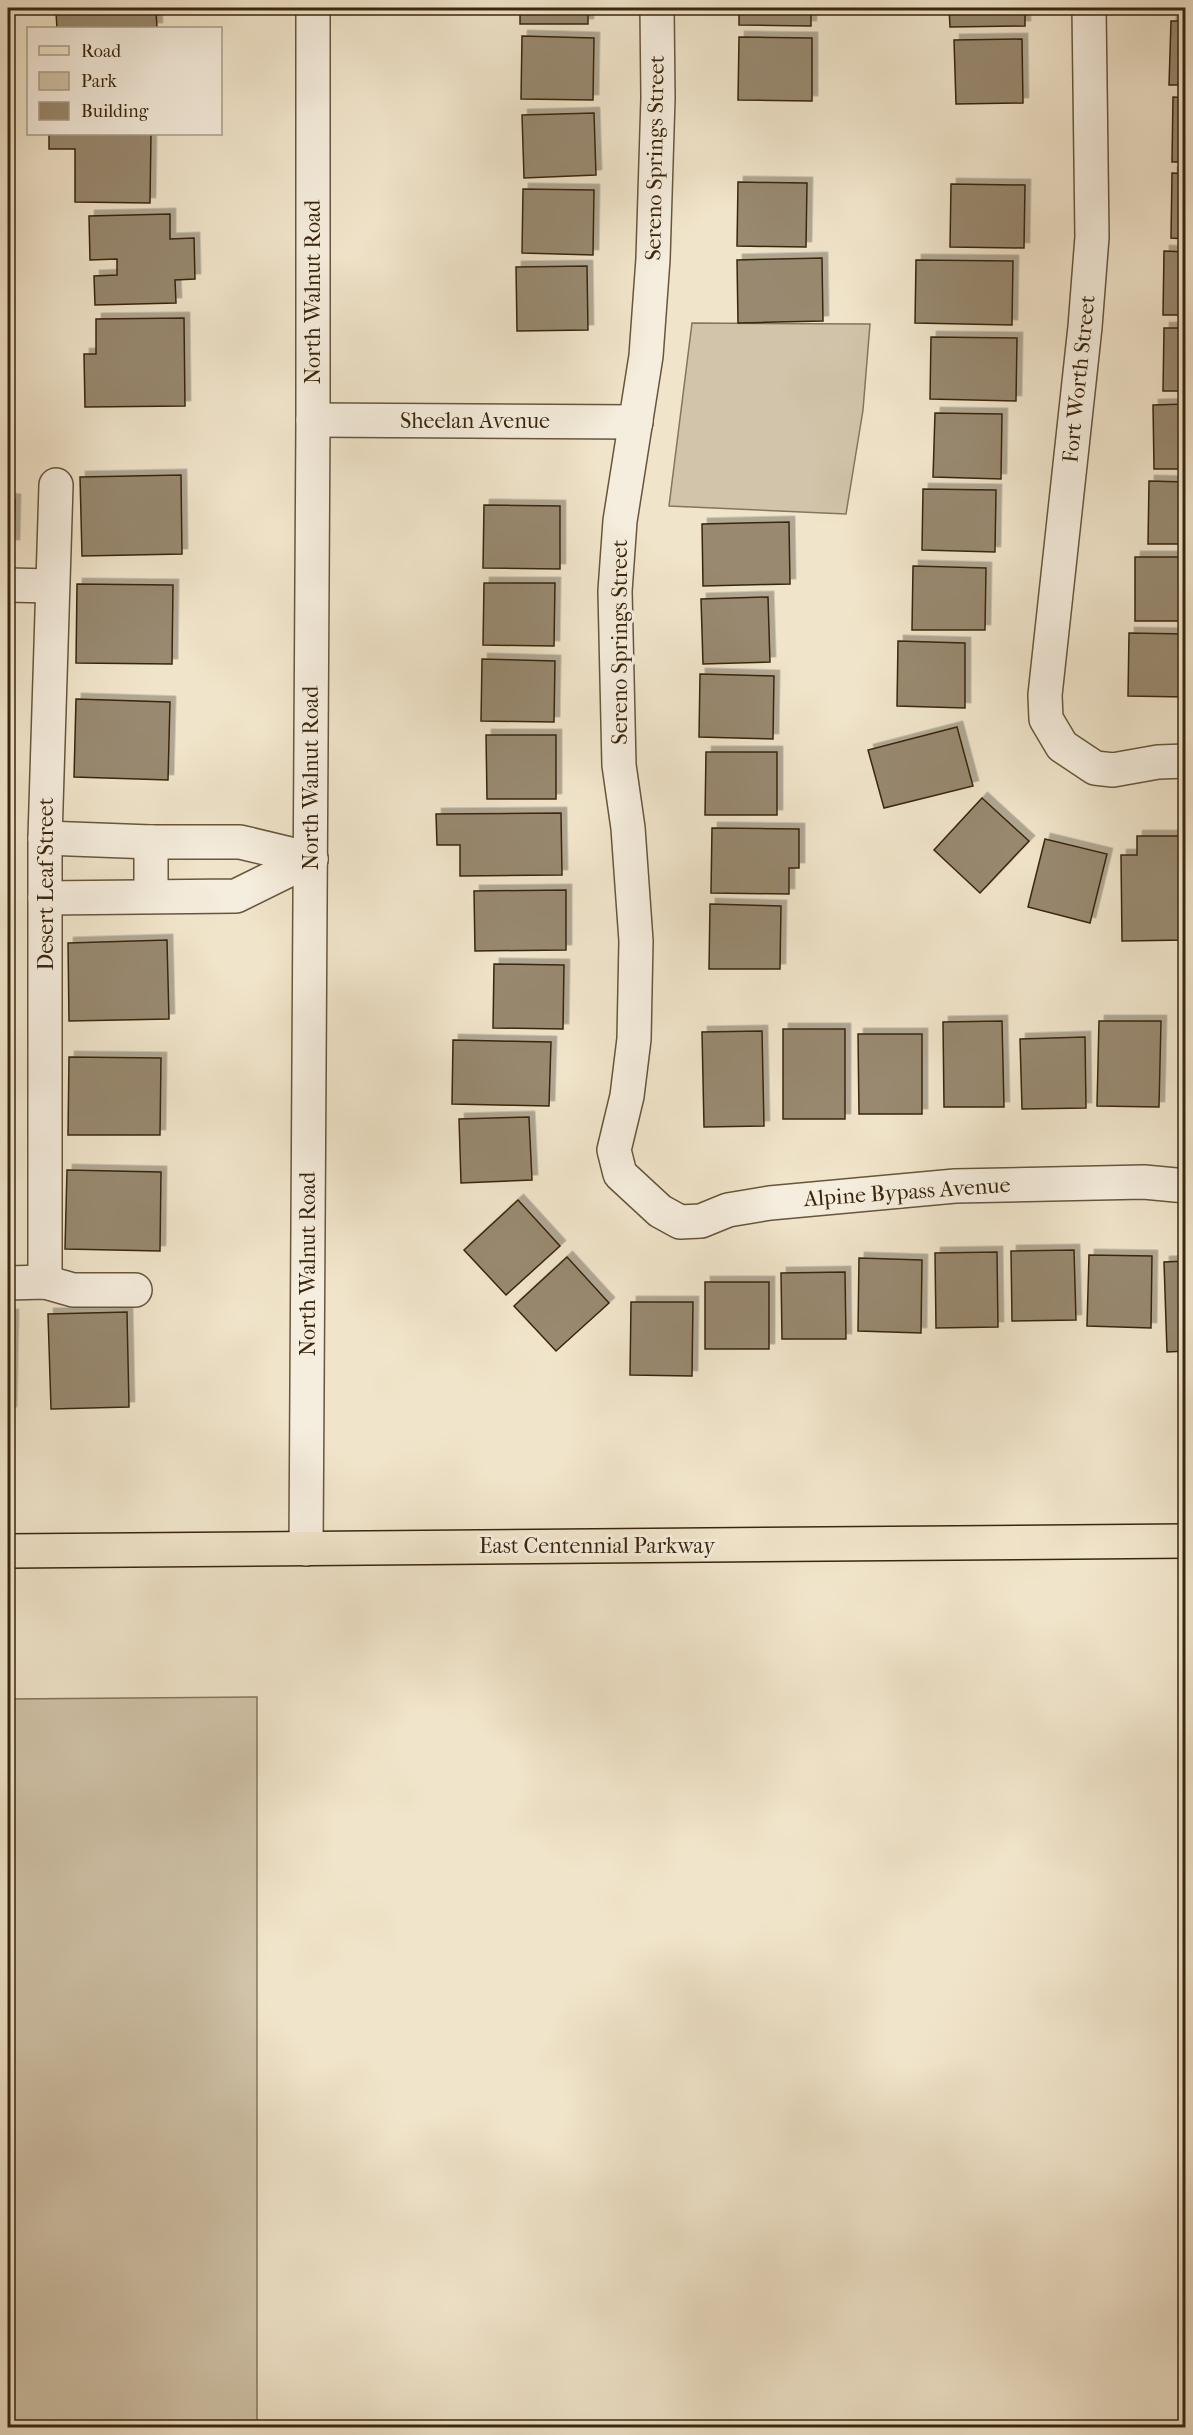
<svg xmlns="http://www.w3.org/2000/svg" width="1193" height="2435" viewBox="0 0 1193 2435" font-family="'IM FELL French Canon',serif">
  <defs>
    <filter id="shadow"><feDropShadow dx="5.5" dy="-5.5" stdDeviation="0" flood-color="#0004"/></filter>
  </defs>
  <rect width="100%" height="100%" fill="#f0e4ca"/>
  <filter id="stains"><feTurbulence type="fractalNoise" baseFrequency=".00333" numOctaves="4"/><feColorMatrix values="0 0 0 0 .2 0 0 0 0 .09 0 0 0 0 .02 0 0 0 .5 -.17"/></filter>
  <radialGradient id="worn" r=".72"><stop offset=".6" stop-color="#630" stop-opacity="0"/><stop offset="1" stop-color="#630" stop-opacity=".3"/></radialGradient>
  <!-- green -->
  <g fill="#d1c4aa" stroke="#85755b" stroke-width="1.5">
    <polygon points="692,323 870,324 863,410 846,514 669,506"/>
    <polygon points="257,1697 257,2427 8,2427 8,1699"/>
  </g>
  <!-- building -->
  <g fill="#98896f" stroke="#39260c" stroke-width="1.5" filter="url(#shadow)">
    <rect x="520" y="8" width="68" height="16"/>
    <polygon points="739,8 811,8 811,26 739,25"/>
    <polygon points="949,8 1025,8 1025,26 950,27"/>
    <polygon points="156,11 157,28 57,28 56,13"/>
    <polygon points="1171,21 1186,21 1186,85 1169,85"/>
    <polygon points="522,36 594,38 593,100 521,99"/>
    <polygon points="739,37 812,38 812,101 738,100"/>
    <polygon points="1022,39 1023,103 956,104 954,40"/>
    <polygon points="1173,97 1186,98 1186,162 1172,162"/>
    <polygon points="594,113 596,175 524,178 522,115"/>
    <polygon points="49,134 151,134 150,203 75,202 75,149 49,149"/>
    <polygon points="1172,173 1186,174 1186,239 1171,238"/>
    <polygon points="738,182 807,183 806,247 737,246"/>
    <polygon points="951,184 1025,185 1024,248 950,247"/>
    <polygon points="523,189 594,190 593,255 522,253"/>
    <polygon points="170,214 170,239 194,238 195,279 175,280 176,303 95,305 94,276 117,275 117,259 90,260 89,216"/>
    <polygon points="1164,251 1186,252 1186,315 1163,315"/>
    <polygon points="822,258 823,321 738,323 737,260"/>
    <polygon points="916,260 1013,261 1012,325 915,323"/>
    <polygon points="587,266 588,330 517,331 516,267"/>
    <polygon points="184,318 185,406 85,407 84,354 96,354 96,319"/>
    <polygon points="1164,328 1186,328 1186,391 1163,391"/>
    <polygon points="931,337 1017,338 1016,401 930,399"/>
    <polygon points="1186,404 1186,469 1154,469 1153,405"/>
    <polygon points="935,413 1002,414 1001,479 933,477"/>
    <polygon points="181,475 182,554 82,556 80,477"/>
    <polygon points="1149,481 1186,482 1186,544 1148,544"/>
    <polygon points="923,489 996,490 995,552 922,550"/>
    <polygon points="8,499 15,500 14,545 8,545"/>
    <polygon points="484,505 560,506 560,569 483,568"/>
    <polygon points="789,522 790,584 703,586 702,524"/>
    <rect x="1135" y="557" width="51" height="64"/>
    <polygon points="913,566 986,568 985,630 912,630"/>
    <polygon points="484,583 555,583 554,646 483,645"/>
    <polygon points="77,584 173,585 172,664 76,663"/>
    <polygon points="768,597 770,662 703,664 701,599"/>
    <polygon points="1129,633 1186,634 1186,697 1128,696"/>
    <polygon points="898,641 965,643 965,708 897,706"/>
    <polygon points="482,659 555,661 554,722 481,721"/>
    <polygon points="700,674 774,676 773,739 699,737"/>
    <polygon points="76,699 170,702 168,780 74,777"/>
    <polygon points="957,727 973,786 884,808 868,750"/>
    <polygon points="486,735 556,735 556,799 487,799"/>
    <polygon points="706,752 777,752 777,815 705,815"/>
    <polygon points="982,798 1029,841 980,893 934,850"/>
    <polygon points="561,813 562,875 460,876 460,845 437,845 436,814"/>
    <polygon points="712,828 799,829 799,868 789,868 789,894 711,893"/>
    <polygon points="1137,836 1185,836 1186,940 1122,941 1121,855 1137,855"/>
    <polygon points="1045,839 1107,854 1090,923 1028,907"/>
    <polygon points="566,890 566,950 475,951 474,891"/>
    <polygon points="710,904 781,906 780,969 709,969"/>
    <polygon points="167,940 169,1019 69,1021 68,943"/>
    <polygon points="494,964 564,965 563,1029 493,1028"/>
    <polygon points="1002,1021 1004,1107 944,1107 943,1022"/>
    <polygon points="1099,1021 1161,1021 1159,1107 1097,1106"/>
    <rect x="783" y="1029" width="62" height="90"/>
    <polygon points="762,1031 764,1126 704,1127 702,1032"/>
    <polygon points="858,1034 922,1034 922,1114 859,1114"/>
    <polygon points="1085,1037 1086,1108 1022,1109 1020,1039"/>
    <polygon points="453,1040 551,1042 549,1106 452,1104"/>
    <polygon points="1182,1042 1186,1042 1186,1116 1181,1116"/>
    <polygon points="69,1057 161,1058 160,1135 68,1135"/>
    <polygon points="529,1117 532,1180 461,1183 459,1119"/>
    <polygon points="67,1170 161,1172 160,1251 65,1249"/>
    <polygon points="518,1200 560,1246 506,1295 464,1250"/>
    <polygon points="1074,1250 1076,1320 1012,1321 1011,1251"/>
    <polygon points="997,1252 998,1327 936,1328 935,1253"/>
    <polygon points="1089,1255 1152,1256 1151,1328 1087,1326"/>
    <polygon points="567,1257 609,1303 556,1351 514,1306"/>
    <polygon points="859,1258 922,1260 921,1333 858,1331"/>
    <polygon points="1186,1261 1186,1351 1167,1352 1164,1262"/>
    <polygon points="845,1272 846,1339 782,1339 781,1273"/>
    <rect x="705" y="1282" width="64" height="67"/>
    <polygon points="631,1302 693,1302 692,1376 630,1375"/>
    <polygon points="127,1312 129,1407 51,1409 48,1314"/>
    <polygon points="8,1315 13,1315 11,1412 8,1412"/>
  </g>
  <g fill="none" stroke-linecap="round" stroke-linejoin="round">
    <defs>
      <g id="minor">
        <polyline points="657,8 658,98 653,259 646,356 620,521 615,591 619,765 628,828 636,941 634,1039 627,1096 614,1150 620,1174 660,1211 680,1222 701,1221 728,1210 770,1203 955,1186 1144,1182 1186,1186"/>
        <polyline points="1089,8 1092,237 1085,327 1045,695 1046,719 1062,746 1095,768 1113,770 1158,762 1186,761"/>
        <polyline points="313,420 636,422"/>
        <polyline points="8,585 52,586"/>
        <polyline points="45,838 151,842 240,842 311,859"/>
        <polyline points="151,896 151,842"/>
        <polyline points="45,898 236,896 311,859"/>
        <polyline points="45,1282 45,838 56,485"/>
        <polyline points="8,1283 45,1282 73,1290 135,1290"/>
        <polyline points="306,1549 313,420 313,8"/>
      </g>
      <polyline id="major" points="8,1551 1186,1541"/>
    </defs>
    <!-- minor casing -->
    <use href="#minor" stroke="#67563c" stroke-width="36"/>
    <!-- major casing -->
    <use href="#major" stroke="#39260c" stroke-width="36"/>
    <!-- minor -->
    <use href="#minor" stroke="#f5eddd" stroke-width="33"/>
    <!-- major -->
    <use href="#major" stroke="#f0e4ca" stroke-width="33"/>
  </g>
  <g text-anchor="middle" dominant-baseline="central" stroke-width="6" stroke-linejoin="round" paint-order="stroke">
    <!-- street labels -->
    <g font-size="22" fill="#39260c" stroke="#f5eddd">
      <text transform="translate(655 158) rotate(-89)">Sereno Springs Street</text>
      <text transform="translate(313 292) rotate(-90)">North Walnut Road</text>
      <text transform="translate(1079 379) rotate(-84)">Fort Worth Street</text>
      <text x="475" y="421">Sheelan Avenue</text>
      <text transform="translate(620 642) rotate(-90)">Sereno Springs Street</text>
      <text transform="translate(311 778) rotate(-90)">North Walnut Road</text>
      <text transform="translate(46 884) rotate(-90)">Desert Leaf Street</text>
      <text transform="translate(907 1192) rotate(-4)">Alpine Bypass Avenue</text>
      <text transform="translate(308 1264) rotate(-90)">North Walnut Road</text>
      <text x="597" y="1546">East Centennial Parkway</text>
    </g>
  </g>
  <!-- margin -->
  <rect width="1193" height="2435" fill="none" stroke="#f0e4ca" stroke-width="30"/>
  <rect x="9" y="9" width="1175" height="2417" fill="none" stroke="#39260c" stroke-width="3"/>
  <rect x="15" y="15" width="1163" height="2405" fill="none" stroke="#39260c" stroke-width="1.5"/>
  <!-- legend -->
  <rect x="27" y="27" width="195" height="108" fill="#f5eddd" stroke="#aa9d89" stroke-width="1.5"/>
  <rect x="39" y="46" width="30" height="9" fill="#f0e4ca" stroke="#aa9d89" stroke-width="1.5"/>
  <text x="81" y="57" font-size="18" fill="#39260c">Road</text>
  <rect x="39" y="72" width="30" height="18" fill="#d1c4aa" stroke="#aa9d89" stroke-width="1.5"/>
  <text x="81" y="87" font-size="18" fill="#39260c">Park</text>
  <rect x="39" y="102" width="30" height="18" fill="#98896f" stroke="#aa9d89" stroke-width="1.5"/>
  <text x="81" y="117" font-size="18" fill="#39260c">Building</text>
  <rect width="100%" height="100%" filter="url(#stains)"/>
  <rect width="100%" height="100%" fill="url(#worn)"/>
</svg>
